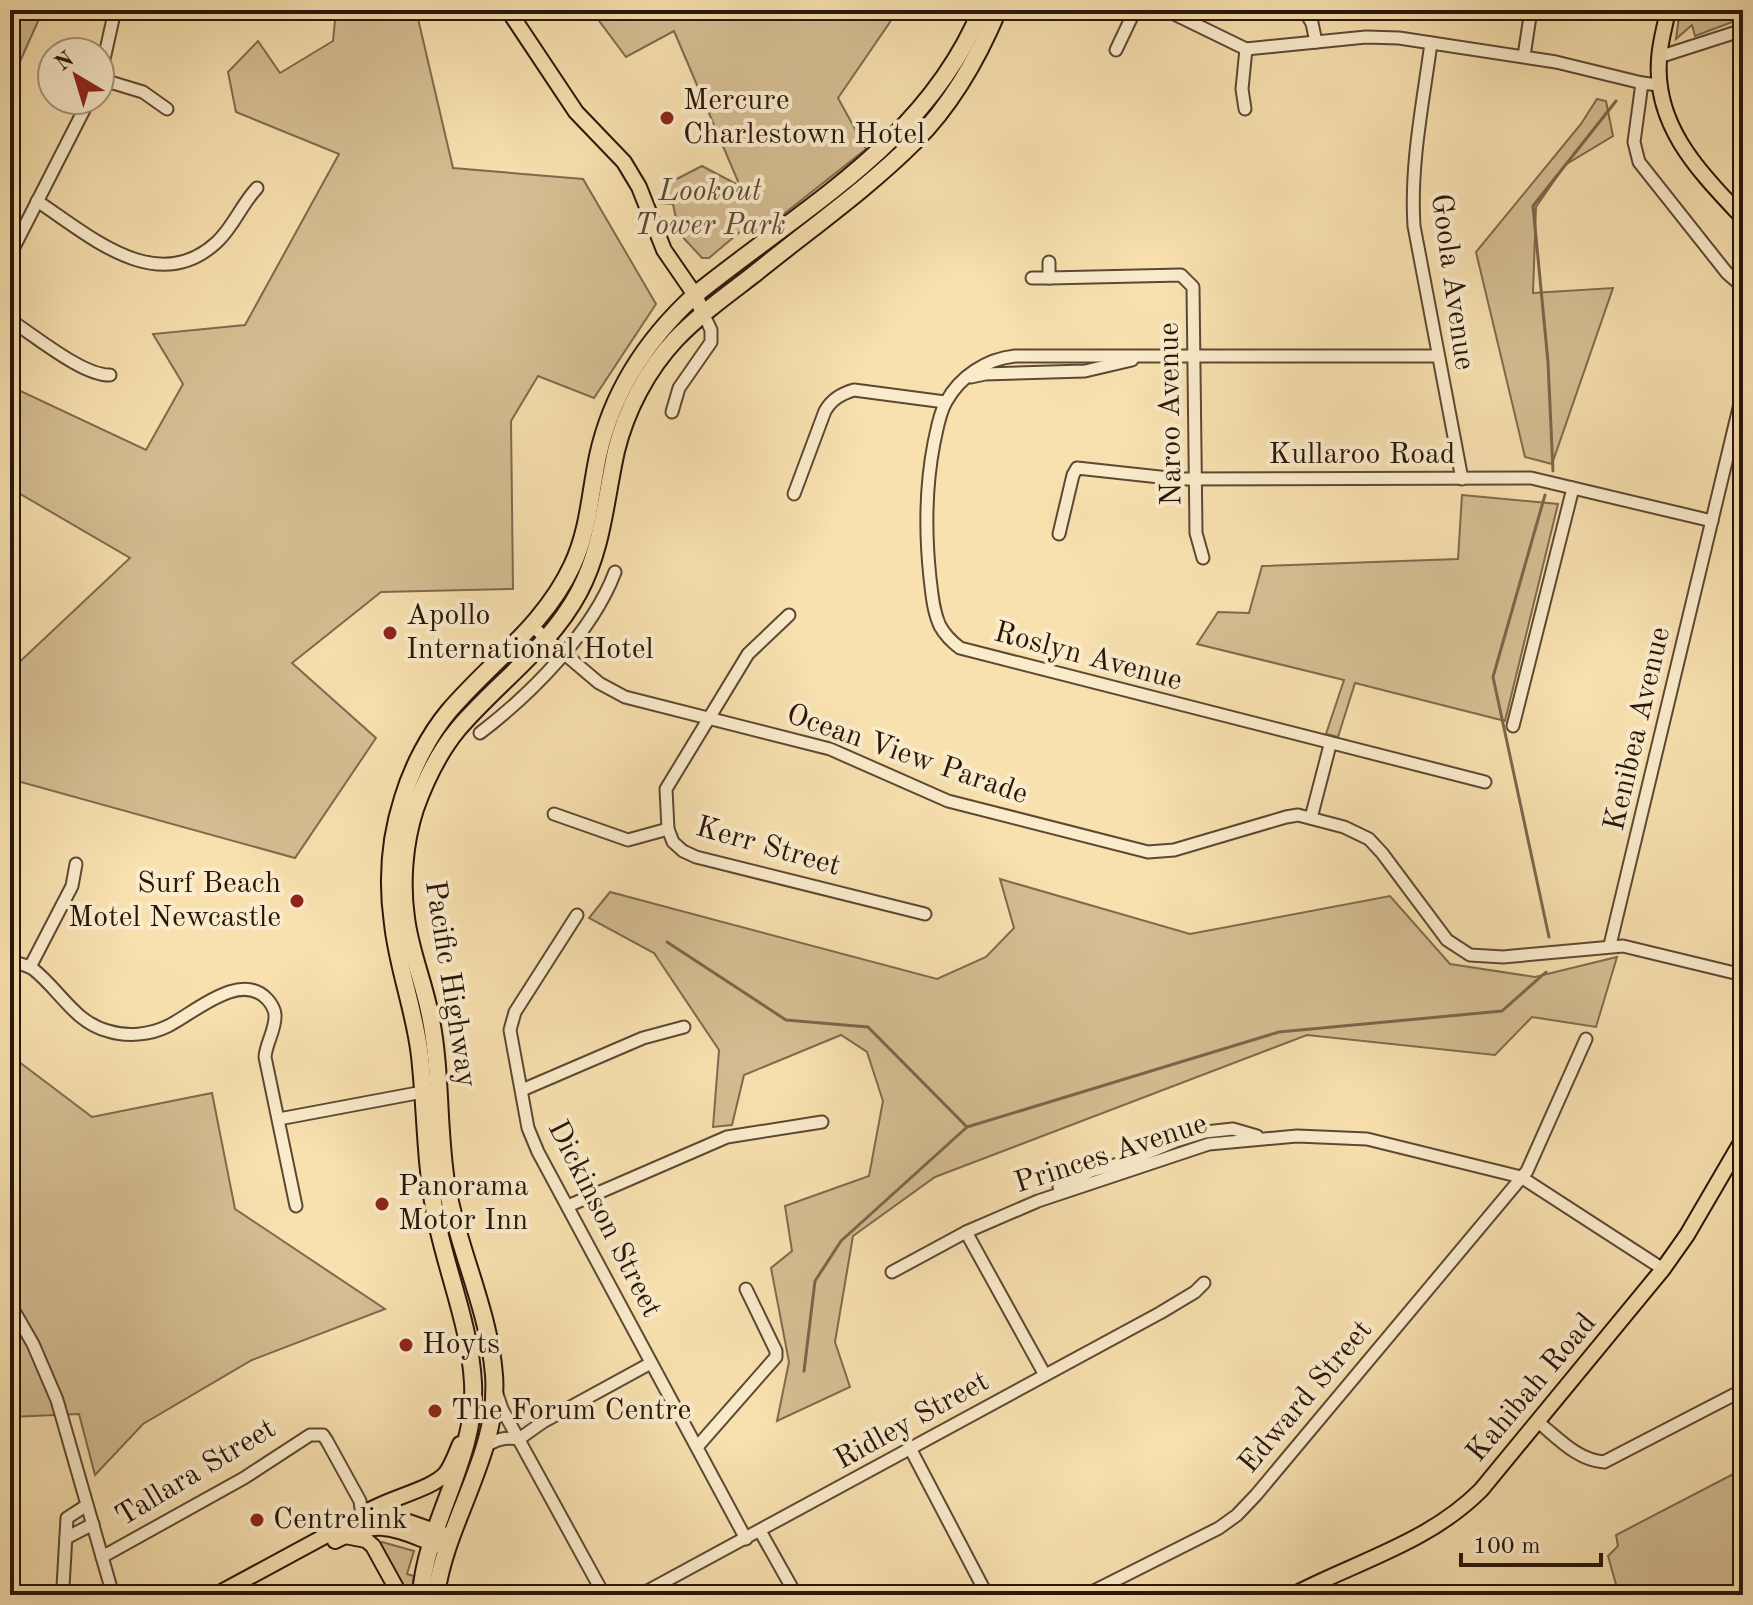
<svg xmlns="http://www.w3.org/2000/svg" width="1753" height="1605" viewBox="0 0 1753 1605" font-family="'Old Standard TT',serif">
  <rect width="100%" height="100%" fill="#f8e0af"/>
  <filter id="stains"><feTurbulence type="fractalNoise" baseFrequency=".0025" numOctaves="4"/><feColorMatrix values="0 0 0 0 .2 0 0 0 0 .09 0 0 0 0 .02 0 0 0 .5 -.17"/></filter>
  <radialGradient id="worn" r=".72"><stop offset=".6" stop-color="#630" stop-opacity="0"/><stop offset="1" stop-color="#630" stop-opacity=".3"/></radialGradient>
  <!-- green -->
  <g fill="#d5be93" stroke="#7f6a4e" stroke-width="2">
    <polygon points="10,10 43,10 10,84"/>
    <polygon points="336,10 416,10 453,168 583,179 656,304 594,398 538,376 511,421 513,589 381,592 292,663 376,738 295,858 10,779 10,668 12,669 130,558 10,488 10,386 146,450 183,384 153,334 245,325 339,154 236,112 228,72 258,41 280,73 333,41"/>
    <polygon points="591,10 893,10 890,22 838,98 866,149 761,232 754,220 709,258 702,258 679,233 673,204 661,203 663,186 702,166 740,186 674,31 626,57"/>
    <polygon points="1680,10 1743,10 1743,18 1695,36 1692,25 1676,39"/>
    <polygon points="1597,99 1606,101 1613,136 1565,165 1536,207 1533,293 1613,288 1552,464 1525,457 1476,252 1581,124"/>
    <polygon points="1462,495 1558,504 1505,721 1355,683 1338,737 1326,734 1344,680 1197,644 1218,612 1249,613 1262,566 1458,559"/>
    <polygon points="1000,879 1190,934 1390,896 1450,964 1535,977 1617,957 1596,1027 1532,1017 1495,1055 1307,1035 935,1177 853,1236 835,1342 850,1387 777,1421 789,1362 771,1268 792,1251 785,1206 869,1176 883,1101 867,1052 841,1035 744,1075 732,1125 713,1127 719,1050 654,953 589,918 610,892 937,979 986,957 1014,928"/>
    <polygon points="10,1055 92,1117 212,1093 235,1209 385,1309 252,1360 143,1424 95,1475 79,1414 10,1417"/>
    <polygon points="1743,1469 1743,1595 1619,1595 1608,1556 1618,1546 1616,1535"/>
    <polygon points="382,1542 414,1551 407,1574 414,1576 411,1595 404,1595 378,1545"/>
  </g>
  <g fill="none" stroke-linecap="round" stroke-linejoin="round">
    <!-- stream -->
    <g stroke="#7b664b" stroke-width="3">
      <polyline points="1553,471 1548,362 1533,206 1616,101"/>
      <polyline points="1545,495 1493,677 1549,937"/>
      <polyline points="667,942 786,1020 868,1027 967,1127"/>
      <polyline points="804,1371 815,1281 841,1241 967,1127 1279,1032 1502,1011 1546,972"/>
    </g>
    <defs>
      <g id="minor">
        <polyline points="1166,10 1246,49 1366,37 1399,38 1556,62 1642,83 1659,85"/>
        <polyline points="1304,10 1312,23 1316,42"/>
        <path d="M1431 43C1423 103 1410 165 1414 226L1462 479"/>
        <polyline points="1116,50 1135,10"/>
        <polyline points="1524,56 1531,10"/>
        <polyline points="1659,57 1743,30"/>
        <polyline points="100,77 115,10"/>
        <polyline points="100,79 143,92 167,109"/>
        <polyline points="1642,83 1634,142 1639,162 1727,273 1743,287"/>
        <polyline points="1245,109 1242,89 1246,49"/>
        <path d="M37 201C89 235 157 298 217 242 234 226 241 205 257 188"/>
        <polyline points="10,255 89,100"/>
        <polyline points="1049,262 1049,278 1181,275 1193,287 1196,533 1203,558"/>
        <polyline points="1032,278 1049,278"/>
        <path d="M10 320C34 335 83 376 110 375"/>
        <path d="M1437 356H1015C987 359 960 376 946 402 939 414 937 430 934 443 925 489 925 531 930 578 932 594 933 611 940 626 945 635 952 642 960 648L1485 782"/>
        <polyline points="971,377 985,374 1085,371 1132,360"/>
        <polyline points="672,412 679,388 711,342 711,330 703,313"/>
        <path d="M794 494 825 411C832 399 841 394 854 390L945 402"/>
        <polyline points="1059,534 1073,475 1077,468 1178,479 1531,478 1712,521"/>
        <polyline points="789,615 748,654 666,789 668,829 673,842 683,851 696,857 925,914"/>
        <polyline points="533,627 599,683 625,697 830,749 948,801 1148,852 1174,850 1286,817 1298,815 1344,827 1369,839 1382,853 1447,940 1470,955 1503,957 1623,946 1743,975"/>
        <polyline points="1513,726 1573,488"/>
        <path d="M480 733C531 694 592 633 615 572"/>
        <polyline points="554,814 628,840 668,829"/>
        <polyline points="1311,818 1330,745"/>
        <polyline points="577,915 515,1012 510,1030 528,1128 538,1152 746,1539"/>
        <polyline points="1610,945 1743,391"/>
        <path d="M10 961C18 963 27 965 33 969 59 989 74 1022 108 1031 127 1037 150 1035 168 1026 193 1014 240 970 267 999 271 1003 275 1010 275 1015 276 1029 266 1043 265 1057L296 1206"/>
        <polyline points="30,967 72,886 76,864"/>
        <polyline points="522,1090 643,1038 684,1027"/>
        <polyline points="279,1119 428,1091"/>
        <polyline points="1059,1187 1091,1171 1126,1162 1176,1141 1205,1132 1233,1129 1257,1136"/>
        <polyline points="568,1206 727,1137 822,1122"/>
        <polyline points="966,1232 1045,1375"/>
        <polyline points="892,1272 966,1232 1038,1201 1209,1144 1297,1136 1367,1139 1521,1177 1663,1269"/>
        <polyline points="10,1304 33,1344 57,1400 113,1595"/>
        <polyline points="497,1394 502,1409 604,1595"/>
        <path d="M1538 1422C1558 1438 1577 1460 1604 1462L1743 1390"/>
        <polyline points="519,1439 543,1422 651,1363"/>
        <polyline points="697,1447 776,1357 776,1351 746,1289"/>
        <path d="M483 1448C496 1439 504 1437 519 1439"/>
        <polyline points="911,1450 987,1595"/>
        <polyline points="760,1531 796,1595"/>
        <polyline points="66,1538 93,1524"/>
        <polyline points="102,1557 244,1478 310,1435 323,1435 327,1441 360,1501 362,1516"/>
        <polyline points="63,1587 67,1518 87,1505"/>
        <polyline points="640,1595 1160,1313 1195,1292 1204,1283"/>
        <polyline points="1086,1595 1219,1528 1237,1515 1256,1495 1527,1171 1586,1039"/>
      </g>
      <g id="major">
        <polyline points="508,10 576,112 624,162 639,187 664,250 695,295 703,313"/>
        <path d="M1668 10C1665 26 1660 42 1659 59 1654 127 1700 172 1743 218"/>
        <path d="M365 1513C387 1498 432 1490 446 1473 452 1465 456 1453 460 1444"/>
        <polyline points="345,1536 366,1540 373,1546 400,1595"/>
        <path d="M335 1541C380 1517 395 1530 440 1546"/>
        <polyline points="216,1595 362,1516 386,1514 443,1534"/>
        <path d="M1293 1595C1358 1561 1428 1543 1481 1490L1663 1269 1687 1235 1743 1139"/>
      </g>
      <g id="highway">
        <path d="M421 1595C426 1522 477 1458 473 1383 470 1326 447 1273 436 1218 425 1164 426 1110 420 1056 415 1011 398 969 393 924 387 882 390 838 403 798 412 768 429 735 449 711 491 662 544 626 572 566 589 530 590 494 598 456 612 392 647 339 695 295 801 209 927 142 981 10"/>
        <path d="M436 1595C446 1520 500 1453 494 1375 489 1311 459 1251 447 1188 437 1131 442 1073 430 1015 424 983 410 951 406 918 401 883 404 843 415 809 425 781 439 752 458 729 498 682 549 648 579 592 603 547 605 500 616 451 626 410 647 370 676 339 699 315 727 295 753 275 807 231 866 190 915 141 953 103 978 58 998 10"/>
      </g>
    </defs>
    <!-- minor casing -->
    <use href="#minor" stroke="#5d4833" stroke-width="15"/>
    <!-- major casing -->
    <use href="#major" stroke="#29160a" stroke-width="18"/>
    <!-- highway casing -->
    <use href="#highway" stroke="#29160a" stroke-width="20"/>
    <!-- minor -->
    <use href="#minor" stroke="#faebcb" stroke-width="11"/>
    <!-- major -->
    <use href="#major" stroke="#f8e0af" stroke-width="14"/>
    <!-- highway -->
    <use href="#highway" stroke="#f8e0af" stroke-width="16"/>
  </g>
  <!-- markers -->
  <g fill="#8f2418" stroke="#faebcb" stroke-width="3">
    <circle cx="667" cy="118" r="8"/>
    <circle cx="390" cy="633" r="8"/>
    <circle cx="297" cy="901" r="8"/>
    <circle cx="382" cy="1204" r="8"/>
    <circle cx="406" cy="1345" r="8"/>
    <circle cx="435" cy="1411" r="8"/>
    <circle cx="257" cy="1520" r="8"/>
  </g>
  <g text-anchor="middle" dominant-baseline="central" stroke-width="8" stroke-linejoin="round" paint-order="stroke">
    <!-- poi labels -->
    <g font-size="30" fill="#29160a" stroke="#faebcb" text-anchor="start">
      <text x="683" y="101">Mercure<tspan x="683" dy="34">Charlestown Hotel</tspan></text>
      <text x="406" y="616">Apollo<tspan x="406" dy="34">International Hotel</tspan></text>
      <text x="281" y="884" text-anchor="end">Surf Beach<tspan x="281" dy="34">Motel Newcastle</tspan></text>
      <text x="398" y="1187">Panorama<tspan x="398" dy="34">Motor Inn</tspan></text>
      <text x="422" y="1345">Hoyts</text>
      <text x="451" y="1411">The Forum Centre</text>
      <text x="273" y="1520">Centrelink</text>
    </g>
    <!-- park labels -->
    <g font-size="30" font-style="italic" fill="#5d4833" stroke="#faebcb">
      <text x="710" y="192">Lookout<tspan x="710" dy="34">Tower Park</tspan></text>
    </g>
    <!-- street labels -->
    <g font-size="30" fill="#29160a" stroke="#faebcb">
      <text transform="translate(1452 282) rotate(82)">Goola Avenue</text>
      <text transform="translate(1171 414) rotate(-91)">Naroo Avenue</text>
      <text x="1362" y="455">Kullaroo Road</text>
      <text transform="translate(1088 657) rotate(15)">Roslyn Avenue</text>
      <text transform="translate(1638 729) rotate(-77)">Kenibea Avenue</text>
      <text transform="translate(907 755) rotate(19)">Ocean View Parade</text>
      <text transform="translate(768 847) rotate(16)">Kerr Street</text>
      <text transform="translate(450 984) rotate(81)">Pacific Highway</text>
      <text transform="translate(1111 1154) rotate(-18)">Princes Avenue</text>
      <text transform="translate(604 1219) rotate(63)">Dickinson Street</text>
      <text transform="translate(1532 1388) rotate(-50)">Kahibah Road</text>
      <text transform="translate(1306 1397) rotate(-50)">Edward Street</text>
      <text transform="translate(912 1421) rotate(-29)">Ridley Street</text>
      <text transform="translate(196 1473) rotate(-31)">Tallara Street</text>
    </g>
  </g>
  <!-- margin -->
  <rect width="1753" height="1605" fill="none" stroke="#f8e0af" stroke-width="40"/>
  <rect x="12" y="12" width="1729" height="1581" fill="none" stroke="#29160a" stroke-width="4"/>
  <rect x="20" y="20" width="1713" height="1565" fill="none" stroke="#29160a" stroke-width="2"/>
  <!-- north arrow -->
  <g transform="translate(76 76) rotate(322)"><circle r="38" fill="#faebcb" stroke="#a6967e" stroke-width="2"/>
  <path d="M0-6L14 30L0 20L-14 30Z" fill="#8f2418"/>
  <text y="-12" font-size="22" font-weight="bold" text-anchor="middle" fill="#29160a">N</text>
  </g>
  <!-- scale -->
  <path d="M1461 1553v12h140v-12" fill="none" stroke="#29160a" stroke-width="4"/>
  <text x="1473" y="1553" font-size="24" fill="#29160a" stroke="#faebcb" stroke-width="6" paint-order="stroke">100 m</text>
  <rect width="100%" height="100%" filter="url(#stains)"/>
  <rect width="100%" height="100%" fill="url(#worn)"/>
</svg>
